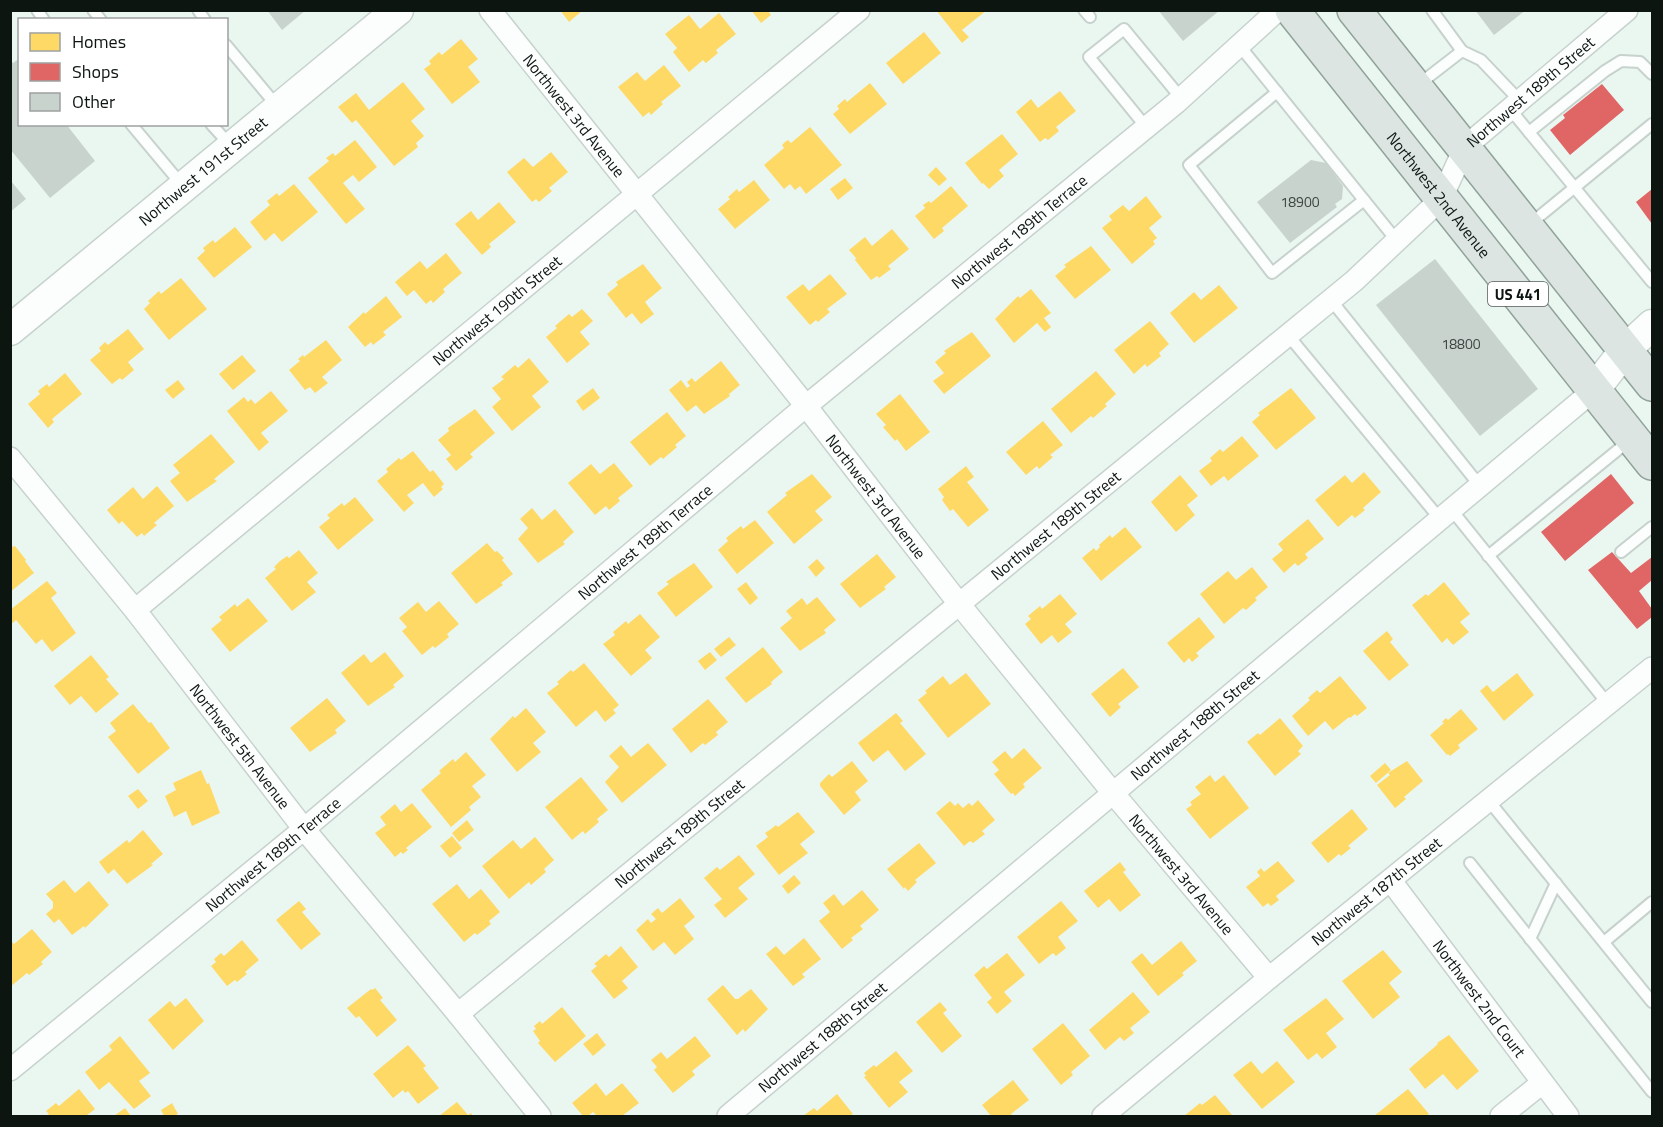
<svg xmlns="http://www.w3.org/2000/svg" width="1663" height="1127" viewBox="0 0 1663 1127" font-family="'Titillium Web',sans-serif">
  <rect width="100%" height="100%" fill="#eaf7f1"/>
  <!-- homes -->
  <g fill="#ffd966">
    <polygon points="560,10 583,10 569,22"/>
    <polygon points="751,10 771,10 769,12 771,15 761,23"/>
    <polygon points="936,10 987,10 962,30 969,37 962,43"/>
    <polygon points="719,13 736,34 716,50 718,53 706,63 703,60 689,72 673,52 677,48 665,34 689,15 700,29"/>
    <polygon points="924,32 941,53 903,84 886,63"/>
    <polygon points="461,39 478,59 468,67 480,82 452,104 424,69 431,64 429,61 439,52 442,55"/>
    <polygon points="664,65 681,86 661,102 663,104 651,115 649,112 643,117 618,87 637,72 645,81"/>
    <polygon points="403,82 425,109 411,121 424,136 416,143 418,147 394,166 356,120 352,123 338,107 356,93 369,110"/>
    <polygon points="870,83 887,104 850,134 833,114 839,109 837,106 845,99 847,102"/>
    <polygon points="1060,91 1076,111 1056,127 1059,131 1048,140 1045,138 1040,142 1016,112 1031,99 1038,108"/>
    <polygon points="810,127 842,165 806,194 800,186 795,190 790,184 784,189 764,165 784,148 782,145 785,142 788,140 791,143"/>
    <polygon points="1002,134 1018,154 999,170 1004,176 989,189 983,183 982,184 965,163"/>
    <polygon points="355,140 377,167 359,182 353,175 343,183 365,209 346,224 308,178 329,161 326,158 333,153 335,156"/>
    <polygon points="551,152 568,172 549,188 552,191 539,202 536,199 532,202 507,172 524,158 533,167"/>
    <polygon points="936,167 947,179 939,186 928,175"/>
    <polygon points="845,178 853,188 838,200 830,189"/>
    <polygon points="754,180 770,200 735,229 718,209 730,199 728,197 737,189 739,192"/>
    <polygon points="294,184 318,212 282,242 274,233 265,241 250,222 270,205 267,201 277,193 279,196"/>
    <polygon points="951,186 968,206 942,228 944,231 934,239 915,216 925,208 923,205 929,201 931,203"/>
    <polygon points="1146,196 1162,217 1149,228 1157,238 1153,241 1155,244 1132,264 1102,228 1112,220 1109,216 1123,205 1129,211"/>
    <polygon points="499,202 516,222 489,244 491,247 482,255 455,224 471,211 478,220"/>
    <polygon points="235,227 252,247 214,278 197,258 205,251 203,248 213,240 215,243"/>
    <polygon points="892,229 909,249 888,266 891,269 879,278 877,276 871,280 855,260 856,258 849,250 865,237 872,246"/>
    <polygon points="1091,246 1111,270 1075,299 1055,276 1066,267 1064,265"/>
    <polygon points="446,253 462,273 443,289 445,292 433,303 431,300 426,304 414,290 407,296 395,282 420,261 427,269"/>
    <polygon points="643,264 662,288 645,302 654,314 641,324 632,313 626,318 607,294 618,285 616,282"/>
    <polygon points="830,274 847,294 827,309 830,312 818,322 816,320 810,325 786,297 803,284 809,291"/>
    <polygon points="181,278 207,309 169,340 144,309 150,303 148,301 159,291 161,294"/>
    <polygon points="1219,285 1238,308 1194,343 1170,313 1194,292 1201,300"/>
    <polygon points="1031,289 1051,313 1044,318 1051,327 1045,332 1037,323 1014,343 995,319 1018,296 1020,298"/>
    <polygon points="386,296 402,317 383,332 386,335 373,345 371,342 365,347 348,327 364,312 365,314"/>
    <polygon points="582,309 593,321 580,332 590,344 567,363 546,337 557,328 555,326 569,314 572,317"/>
    <polygon points="1150,321 1169,344 1159,353 1161,356 1147,367 1145,364 1134,374 1114,350"/>
    <polygon points="128,329 144,349 128,362 134,370 122,380 120,378 112,384 90,360 101,351 99,348 105,342 108,345"/>
    <polygon points="972,332 991,356 944,394 933,381 944,373 935,362 946,353 944,351"/>
    <polygon points="326,340 342,360 322,377 328,383 315,393 310,387 305,390 289,370 300,361 298,359 303,355 304,357"/>
    <polygon points="242,355 256,371 233,390 219,374"/>
    <polygon points="529,358 549,382 532,396 541,407 512,431 492,407 501,399 492,388 504,379 501,377 515,365 518,368"/>
    <polygon points="721,361 740,385 729,394 730,396 704,414 696,405 687,412 669,390 681,380 687,388 690,386 687,382 692,378 695,382"/>
    <polygon points="1096,371 1116,394 1105,404 1107,406 1093,418 1091,416 1071,433 1051,409"/>
    <polygon points="65,373 82,394 52,419 54,422 48,428 28,404 40,394 38,391 47,384 49,387"/>
    <polygon points="178,380 185,389 173,399 165,390"/>
    <polygon points="593,388 600,398 583,411 576,401"/>
    <polygon points="1291,388 1316,418 1276,450 1252,422 1260,415 1258,413"/>
    <polygon points="271,391 288,411 261,433 269,442 259,451 227,411 244,397 248,402 251,399 255,404"/>
    <polygon points="900,394 930,432 906,451 897,439 895,441 883,427 886,425 876,414"/>
    <polygon points="475,409 495,433 470,454 473,457 456,471 446,459 451,455 438,440 449,431 448,428"/>
    <polygon points="667,412 686,436 675,445 677,447 663,459 661,457 650,466 630,442"/>
    <polygon points="1043,421 1063,445 1050,455 1053,457 1039,469 1037,466 1026,475 1006,452"/>
    <polygon points="211,434 235,462 214,479 217,481 187,502 170,481 180,473 173,465"/>
    <polygon points="1242,436 1259,456 1228,481 1224,476 1211,486 1199,471 1212,461 1210,458 1220,449 1223,452"/>
    <polygon points="413,451 430,472 433,470 444,484 441,487 443,489 434,497 423,483 407,495 414,503 404,512 377,481 388,472 386,469 399,458 401,460"/>
    <polygon points="614,463 633,486 618,498 620,501 609,510 606,506 595,515 568,483 591,464 600,474"/>
    <polygon points="966,466 974,477 967,482 989,510 968,527 953,509 950,511 942,500 944,497 938,489"/>
    <polygon points="1364,472 1381,492 1363,508 1365,510 1355,518 1352,515 1338,527 1315,500 1345,475 1352,483"/>
    <polygon points="812,474 832,497 815,511 823,520 794,544 767,512 787,495 785,493"/>
    <polygon points="1180,475 1198,496 1187,505 1195,515 1176,532 1151,502"/>
    <polygon points="157,486 174,506 154,523 157,525 144,536 142,533 137,537 122,521 119,524 107,510 133,487 143,499"/>
    <polygon points="355,497 374,520 338,550 319,527 330,518 327,515 342,503 344,506"/>
    <polygon points="532,508 542,520 555,509 574,532 563,542 565,544 538,563 518,539 528,528 520,519"/>
    <polygon points="1308,519 1324,539 1305,554 1308,558 1298,566 1295,563 1284,573 1272,559 1283,550 1278,544"/>
    <polygon points="755,520 774,543 737,574 718,550 728,541 726,538 741,526 743,529"/>
    <polygon points="1125,527 1142,547 1101,581 1082,558 1094,548 1096,551 1100,547 1099,545 1110,535 1112,538"/>
    <polygon points="10,543 13,547 15,546 26,560 25,561 34,573 10,592"/>
    <polygon points="487,543 495,552 497,551 504,558 502,560 513,574 501,583 503,585 476,604 451,573"/>
    <polygon points="299,550 318,573 307,582 316,592 292,611 265,578 276,569 274,567 280,561 287,556 289,558"/>
    <polygon points="877,554 896,577 884,587 886,589 860,608 840,584"/>
    <polygon points="817,559 825,568 816,577 808,567"/>
    <polygon points="694,563 713,587 676,617 657,593 669,584 666,582"/>
    <polygon points="1252,567 1268,587 1255,598 1257,600 1246,610 1243,608 1224,624 1200,594 1228,571 1236,580"/>
    <polygon points="47,581 57,593 51,598 76,633 52,652 42,639 36,644 16,620 13,623 10,620 10,610"/>
    <polygon points="746,582 758,598 750,605 737,589"/>
    <polygon points="1444,582 1470,614 1460,622 1469,632 1453,645 1447,638 1442,643 1412,605 1426,594 1428,596"/>
    <polygon points="1060,594 1077,614 1065,624 1072,632 1058,643 1052,635 1041,644 1025,624 1031,619 1028,616 1040,606 1042,609"/>
    <polygon points="817,597 836,620 824,630 826,633 800,651 780,628 792,618 786,611 802,598 807,605"/>
    <polygon points="248,598 268,621 230,652 211,629 222,620 219,617 235,604 237,607"/>
    <polygon points="439,601 459,624 447,634 449,637 435,648 433,646 422,655 402,631 407,627 399,618 418,602 426,612"/>
    <polygon points="640,614 660,637 645,650 652,658 631,676 603,644 615,635 613,632 626,621 628,624"/>
    <polygon points="1199,617 1215,637 1196,653 1199,656 1192,662 1189,658 1184,663 1167,643"/>
    <polygon points="1387,631 1393,639 1390,642 1409,665 1389,681 1363,651"/>
    <polygon points="729,637 736,645 721,657 714,649"/>
    <polygon points="763,647 783,672 771,682 772,684 746,703 725,678"/>
    <polygon points="385,652 404,676 393,685 395,687 368,706 341,673 364,654 371,663"/>
    <polygon points="710,652 717,660 705,670 698,661"/>
    <polygon points="91,655 109,677 106,679 119,694 96,713 81,696 70,705 54,686"/>
    <polygon points="584,663 619,705 613,710 616,713 605,722 596,710 576,727 547,693 559,684 557,682 571,670 573,672"/>
    <polygon points="1123,668 1139,687 1118,704 1121,707 1110,717 1091,694"/>
    <polygon points="966,673 991,704 948,738 918,700 927,693 925,691 943,676 950,685"/>
    <polygon points="1517,673 1534,695 1504,721 1480,691 1487,685 1493,692"/>
    <polygon points="1340,676 1367,708 1357,716 1355,714 1350,718 1349,717 1333,730 1325,721 1308,736 1292,716 1310,700 1308,698 1317,690 1320,693"/>
    <polygon points="327,698 346,721 335,730 337,733 310,752 290,728"/>
    <polygon points="708,699 728,722 716,732 718,735 705,745 703,743 691,753 672,729"/>
    <polygon points="133,704 149,723 151,722 170,748 138,774 108,737 116,731 110,723"/>
    <polygon points="526,708 546,732 533,743 541,752 517,772 490,739 513,716 515,718"/>
    <polygon points="1461,709 1478,729 1458,745 1460,748 1450,756 1448,754 1447,755 1430,735 1444,723 1442,722 1446,718 1448,720"/>
    <polygon points="896,713 903,721 900,723 926,754 905,771 888,750 873,762 858,743"/>
    <polygon points="1280,718 1303,746 1298,751 1301,754 1275,776 1247,742 1258,733 1260,735"/>
    <polygon points="648,743 667,765 622,803 605,782 619,767 609,756 621,745 631,757"/>
    <polygon points="1024,748 1042,768 1023,784 1025,787 1015,796 1013,793 1011,794 994,774 999,770 992,762 1005,751 1012,759"/>
    <polygon points="466,752 486,775 472,786 481,797 469,807 471,810 451,827 421,790 441,773 439,771 453,759 455,762"/>
    <polygon points="852,761 868,781 855,792 861,800 844,815 820,786 820,783 829,774 832,777"/>
    <polygon points="1407,761 1423,781 1404,797 1406,799 1395,808 1377,785 1390,775 1388,773"/>
    <polygon points="1385,763 1391,770 1376,783 1370,776"/>
    <polygon points="201,770 207,784 209,783 220,813 192,826 186,811 174,817 165,796 176,790 173,783"/>
    <polygon points="1210,775 1215,782 1224,775 1249,808 1210,839 1186,809 1192,805 1190,802 1201,794 1195,787"/>
    <polygon points="581,777 608,810 597,819 599,822 585,834 583,831 572,840 545,807"/>
    <polygon points="138,789 148,801 138,809 128,796"/>
    <polygon points="978,800 995,820 982,831 985,834 973,843 970,841 964,846 936,813 950,801 955,806 958,803 963,808 969,803 972,806"/>
    <polygon points="412,803 432,827 406,848 408,850 403,854 401,852 395,857 375,833 386,825 380,817 395,804 401,812"/>
    <polygon points="1352,809 1368,829 1348,846 1351,848 1341,856 1339,854 1328,863 1311,843"/>
    <polygon points="798,812 815,832 800,844 808,853 779,875 756,846 768,837 765,833 771,829 776,825 778,827"/>
    <polygon points="467,820 474,830 459,842 452,833"/>
    <polygon points="143,830 163,854 151,864 153,865 127,884 114,869 108,874 99,862 127,840 129,843"/>
    <polygon points="452,836 462,848 450,858 440,846"/>
    <polygon points="535,837 554,860 544,869 546,872 531,885 529,882 509,899 482,866 513,840 521,849"/>
    <polygon points="919,843 936,863 915,880 917,882 908,891 905,887 904,889 887,869"/>
    <polygon points="739,855 755,874 738,888 748,899 725,918 714,905 722,899 704,878 717,867 720,870"/>
    <polygon points="1278,861 1295,881 1276,896 1279,900 1271,906 1268,903 1263,907 1246,887 1260,876 1257,872 1261,868 1264,872"/>
    <polygon points="1120,862 1126,870 1123,872 1141,895 1120,912 1109,899 1098,908 1084,891"/>
    <polygon points="794,875 801,883 788,894 782,886"/>
    <polygon points="64,880 75,893 89,881 109,905 85,928 84,926 72,935 59,919 54,923 46,914 53,908 53,902 46,894"/>
    <polygon points="457,884 469,899 481,889 500,912 489,921 491,924 477,935 475,933 464,942 432,904"/>
    <polygon points="862,890 879,910 860,926 863,929 851,938 853,940 842,949 819,921 830,912 823,903 834,894 843,906"/>
    <polygon points="680,898 695,917 684,926 694,939 675,955 664,942 653,951 636,930 648,919 651,923 656,919 651,914 658,908 662,913"/>
    <polygon points="299,901 306,909 302,912 321,934 301,950 276,920"/>
    <polygon points="1061,901 1078,921 1058,937 1066,948 1056,956 1053,953 1039,964 1017,937"/>
    <polygon points="32,929 52,952 41,962 43,964 29,975 27,973 10,987 10,940 14,944"/>
    <polygon points="804,938 821,959 802,974 805,977 793,986 766,954 776,946 784,955"/>
    <polygon points="242,940 259,960 245,972 247,974 237,982 235,980 227,986 211,966 216,962 214,959 221,953 224,956"/>
    <polygon points="1181,941 1197,961 1182,973 1184,975 1158,996 1131,962 1142,953 1152,965"/>
    <polygon points="621,946 638,967 622,981 628,988 614,999 591,971 597,966 594,964 606,954 609,957"/>
    <polygon points="1383,950 1402,972 1389,983 1400,997 1373,1019 1342,981"/>
    <polygon points="1007,953 1025,975 1004,992 1012,1001 997,1014 987,1002 992,998 974,975 984,966 987,969"/>
    <polygon points="723,985 735,999 738,999 751,989 768,1009 745,1032 743,1029 737,1035 707,999"/>
    <polygon points="375,988 383,998 380,1000 397,1020 377,1037 359,1016 356,1018 347,1008 371,989 372,990"/>
    <polygon points="1133,992 1150,1012 1130,1028 1134,1033 1124,1041 1120,1037 1105,1050 1089,1030"/>
    <polygon points="186,998 204,1021 173,1050 148,1020 170,1001 175,1007"/>
    <polygon points="1326,998 1344,1019 1326,1033 1337,1047 1322,1059 1317,1053 1308,1060 1283,1030"/>
    <polygon points="940,1002 947,1010 943,1013 962,1036 942,1053 916,1022"/>
    <polygon points="562,1007 586,1036 555,1062 538,1043 540,1041 533,1031 536,1029 534,1026 540,1021 542,1024"/>
    <polygon points="1063,1023 1090,1056 1071,1072 1073,1075 1061,1085 1032,1049"/>
    <polygon points="597,1033 606,1045 593,1056 583,1044"/>
    <polygon points="1449,1035 1479,1071 1457,1090 1443,1074 1425,1089 1409,1069 1438,1044 1437,1043"/>
    <polygon points="120,1036 150,1073 139,1081 151,1096 134,1109 109,1082 99,1090 85,1072 112,1050 109,1046"/>
    <polygon points="695,1036 711,1056 692,1071 695,1075 673,1093 654,1070 657,1067 651,1060 661,1052 667,1059"/>
    <polygon points="408,1045 426,1066 423,1068 439,1088 418,1104 408,1091 405,1093 403,1090 393,1098 373,1074"/>
    <polygon points="896,1051 913,1071 899,1082 908,1092 889,1108 864,1077 866,1076 864,1073 874,1065 876,1067"/>
    <polygon points="1251,1061 1262,1074 1277,1061 1295,1082 1262,1109 1233,1075"/>
    <polygon points="1013,1080 1029,1100 1011,1114 1013,1116 991,1116 982,1105"/>
    <polygon points="596,1083 606,1096 622,1083 639,1103 622,1116 597,1116 593,1112 588,1116 583,1116 572,1103"/>
    <polygon points="79,1089 95,1109 86,1116 46,1116 49,1114 46,1111 56,1103 59,1106"/>
    <polygon points="1408,1089 1429,1114 1426,1116 1374,1116"/>
    <polygon points="837,1094 853,1114 849,1116 803,1116 814,1108 817,1111"/>
    <polygon points="1215,1095 1232,1115 1230,1116 1184,1116 1200,1103 1202,1105"/>
    <polygon points="457,1102 468,1115 471,1113 473,1116 439,1116"/>
    <polygon points="172,1103 178,1114 174,1116 164,1116 161,1110"/>
    <polygon points="125,1108 131,1116 114,1116"/>
  </g>
  <!-- shops -->
  <g fill="#e06666">
    <polygon points="1602,84 1624,110 1570,155 1550,130 1565,118 1563,115"/>
    <polygon points="1652,189 1652,224 1636,202"/>
    <polygon points="1611,474 1634,503 1565,561 1541,532"/>
    <polygon points="1612,552 1631,573 1652,557 1652,580 1639,591 1652,609 1652,617 1637,629 1588,570"/>
  </g>
  <!-- building -->
  <g fill="#c8d3ce">
    <polygon points="267,10 306,10 282,30"/>
    <polygon points="1158,10 1220,10 1183,41"/>
    <polygon points="1475,10 1526,10 1494,35"/>
    <polygon points="20,58 20,124 66,124 95,161 50,198 10,149 10,60 13,63"/>
    <polygon points="1311,160 1326,163 1343,186 1342,199 1335,204 1337,207 1290,243 1257,202"/>
    <polygon points="10,180 26,199 10,212"/>
    <polygon points="1435,259 1538,389 1480,436 1376,305"/>
  </g>
  <g fill="none" stroke-linecap="round" stroke-linejoin="round">
    <defs>
      <g id="lane">
        <polyline points="37,10 44,20"/>
        <polyline points="93,10 101,20"/>
        <polyline points="198,10 205,20"/>
        <polyline points="1084,10 1090,17"/>
        <polyline points="1432,10 1462,51 1481,60 1520,101"/>
        <polyline points="226,45 277,106"/>
        <polyline points="1239,45 1397,241"/>
        <polyline points="1418,85 1462,51"/>
        <polyline points="1277,92 1189,165 1272,273 1364,200"/>
        <polyline points="1510,109 1652,282"/>
        <polyline points="131,124 182,185"/>
        <polyline points="211,124 231,146"/>
        <polyline points="1146,127 1089,57 1124,29 1181,98"/>
        <polyline points="1529,132 1605,71 1621,61 1640,62 1652,74"/>
        <polyline points="1530,224 1652,124"/>
        <polyline points="1331,300 1480,486"/>
        <polyline points="1288,335 1440,519"/>
        <polyline points="1451,509 1608,704"/>
        <polyline points="1621,552 1652,527"/>
        <polyline points="1488,556 1630,440"/>
        <polyline points="1489,801 1652,1002"/>
        <polyline points="1470,863 1652,1092"/>
        <polyline points="1530,939 1556,883"/>
        <polyline points="1604,942 1652,902"/>
      </g>
      <g id="street">
        <path id="s1" d="M490 10 806 406 960 605 1113 793 1269 978"/>
        <path id="s2" d="M10 458 135 610 304 829 458 1014 540 1116"/>
        <path id="s3" d="M135 610 859 10"/>
        <path id="s4" d="M1391 881 1568 1116"/>
        <path id="s5" d="M458 1014 1354 281 1441 199 1465 147 1627 10"/>
        <path id="s6" d="M10 1070 304 829 806 406 1176 103 1278 10"/>
        <path id="s7" d="M728 1116 1594 390"/>
        <path id="s8" d="M1103 1116 1269 978 1652 668"/>
        <polyline points="1501,1116 1542,1083"/>
      </g>
      <g id="secondary">
        <path id="s9" d="M10 330 398 10"/>
        <polyline points="1594,390 1625,350 1652,325"/>
      </g>
      <g id="primary">
        <path id="s10" d="M1292 10 1652 463"/>
        <polyline points="1354,10 1652,384"/>
      </g>
    </defs>
    <!-- lane casing -->
    <use href="#lane" stroke="#c7d2cd" stroke-width="14"/>
    <!-- street casing -->
    <use href="#street" stroke="#c7d2cd" stroke-width="24"/>
    <!-- secondary casing -->
    <use href="#secondary" stroke="#c7d2cd" stroke-width="33"/>
    <!-- primary casing -->
    <use href="#primary" stroke="#90a29a" stroke-width="36"/>
    <!-- lane -->
    <use href="#lane" stroke="#fcfefd" stroke-width="10"/>
    <!-- street -->
    <use href="#street" stroke="#fcfefd" stroke-width="21"/>
    <!-- secondary -->
    <use href="#secondary" stroke="#fcfefd" stroke-width="30"/>
    <!-- primary -->
    <use href="#primary" stroke="#dce5e1" stroke-width="33"/>
  </g>
  <g text-anchor="middle" dominant-baseline="central" stroke-width="6" stroke-linejoin="round" paint-order="stroke">
    <!-- number labels -->
    <g font-size="14" fill="#3c4440">
      <text x="1300" y="201">18900</text>
      <text x="1461" y="343">18800</text>
    </g>
    <!-- shield labels -->
    <rect fill="#fff" stroke="#565b58" stroke-width="1.5" x="1488" y="282" width="60" height="24" rx="4.5"/>
    <g font-size="15" font-weight="bold" fill="#0d1511">
      <text x="1518" y="294">US 441</text>
    </g>
    <!-- street labels -->
    <g font-size="16" fill="#0d1511" stroke="#fff">
      <text stroke="none"><textPath href="#s5" startOffset="1420">Northwest 189th Street</textPath></text>
      <text stroke="none"><textPath href="#s1" startOffset="135">Northwest 3rd Avenue</textPath></text>
      <text stroke="none"><textPath href="#s9" startOffset="250">Northwest 191st Street</textPath></text>
      <text stroke="none"><textPath href="#s10" startOffset="236">Northwest 2nd Avenue</textPath></text>
      <text stroke="none"><textPath href="#s6" startOffset="1312">Northwest 189th Terrace</textPath></text>
      <text stroke="none"><textPath href="#s3" startOffset="470">Northwest 190th Street</textPath></text>
      <text stroke="none"><textPath href="#s1" startOffset="621">Northwest 3rd Avenue</textPath></text>
      <text stroke="none"><textPath href="#s5" startOffset="772">Northwest 189th Street</textPath></text>
      <text stroke="none"><textPath href="#s6" startOffset="826">Northwest 189th Terrace</textPath></text>
      <text stroke="none"><textPath href="#s7" startOffset="609">Northwest 188th Street</textPath></text>
      <text stroke="none"><textPath href="#s2" startOffset="369">Northwest 5th Avenue</textPath></text>
      <text stroke="none"><textPath href="#s5" startOffset="286">Northwest 189th Street</textPath></text>
      <text stroke="none"><textPath href="#s6" startOffset="340">Northwest 189th Terrace</textPath></text>
      <text stroke="none"><textPath href="#s1" startOffset="1107">Northwest 3rd Avenue</textPath></text>
      <text stroke="none"><textPath href="#s8" startOffset="354">Northwest 187th Street</textPath></text>
      <text stroke="none"><textPath href="#s4" startOffset="147">Northwest 2nd Court</textPath></text>
      <text stroke="none"><textPath href="#s7" startOffset="123">Northwest 188th Street</textPath></text>
    </g>
  </g>
  <!-- border -->
  <rect width="1663" height="1127" fill="none" stroke="#0d1511" stroke-width="24"/>
  <!-- legend -->
  <rect x="18" y="18" width="210" height="108" fill="#ffffff" stroke="#9ea1a0" stroke-width="1.5"/>
  <rect x="30" y="33" width="30" height="18" fill="#ffd966" stroke="#9ea1a0" stroke-width="1.5"/>
  <text x="72" y="48" font-size="18" fill="#0d1511">Homes</text>
  <rect x="30" y="63" width="30" height="18" fill="#e06666" stroke="#9ea1a0" stroke-width="1.5"/>
  <text x="72" y="78" font-size="18" fill="#0d1511">Shops</text>
  <rect x="30" y="93" width="30" height="18" fill="#c8d3ce" stroke="#9ea1a0" stroke-width="1.5"/>
  <text x="72" y="108" font-size="18" fill="#0d1511">Other</text>
</svg>
